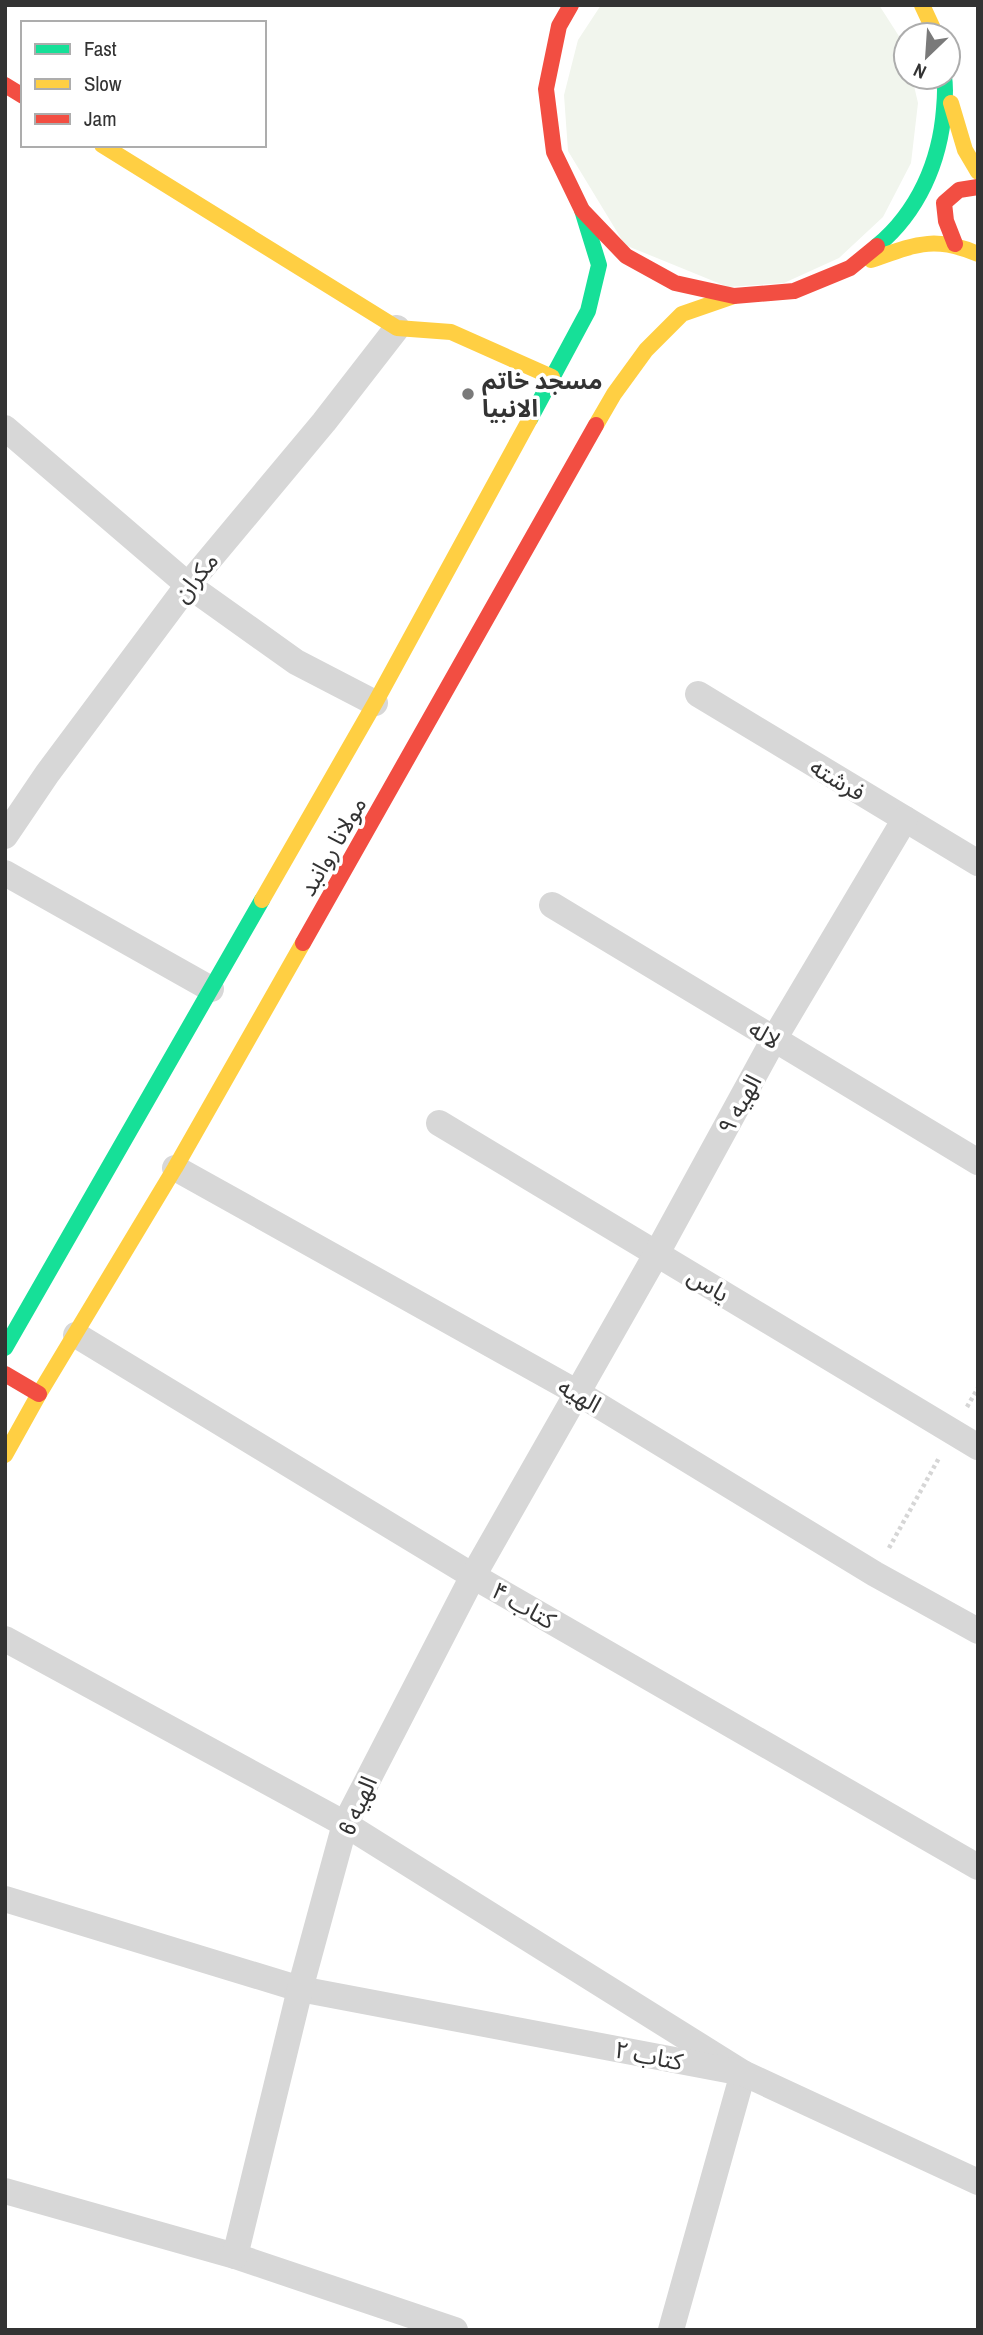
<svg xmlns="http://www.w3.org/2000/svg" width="983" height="2335" viewBox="0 0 983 2335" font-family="'Archivo Narrow','Noto Sans Arabic',sans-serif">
  <rect width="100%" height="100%" fill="#fff"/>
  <!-- green -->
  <polygon fill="#f1f5ed" points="601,5 879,5 904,44 906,77 912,77 918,103 911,163 883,217 839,258 784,283 728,287 625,245 568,151 564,95 578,40"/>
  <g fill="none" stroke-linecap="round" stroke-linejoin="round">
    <!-- path -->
    <g stroke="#d6d6d6" stroke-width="4.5" stroke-dasharray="3.5 3.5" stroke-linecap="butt">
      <polyline points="967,1407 978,1388"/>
      <polyline points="889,1548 939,1458"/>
    </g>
    <!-- street -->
    <g stroke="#d7d7d7" stroke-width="26">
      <polyline points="5,428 188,585 296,662 375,703"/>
      <polyline points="698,694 978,863"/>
      <polyline points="5,836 47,774 188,585 324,422 397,328"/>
      <polyline points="5,873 211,989"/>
      <polyline points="552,905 978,1162"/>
      <polyline points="439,1123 978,1447"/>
      <polyline points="175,1168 578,1393 875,1574 978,1631"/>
      <polyline points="76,1335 473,1576 978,1867"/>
      <polyline points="5,1639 345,1824 743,2073 671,2330"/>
      <polyline points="5,1899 300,1989 743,2073 978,2182"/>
      <polyline points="5,2191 235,2256 455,2330"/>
      <polyline points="235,2256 300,1989 345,1824 473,1576 657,1253 774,1039 905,819"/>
    </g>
    <!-- fast -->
    <g stroke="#16e098" stroke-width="16">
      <path d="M877 246C918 212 940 162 944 109 945 98 946 88 944 77"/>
      <polyline points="530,419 588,311 599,265 582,210"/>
      <polyline points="5,1348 262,900"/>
    </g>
    <!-- slow -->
    <g stroke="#ffcf43" stroke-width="16">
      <polyline points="922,5 936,35"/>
      <polyline points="951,103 965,150 978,172"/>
      <polyline points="102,145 397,328 451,332 552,377"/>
      <path d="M871 260C914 245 934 235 978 254"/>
      <polyline points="596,425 614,394 646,350 682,314 734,296"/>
      <polyline points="262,900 375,703 530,419"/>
      <polyline points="5,1455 39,1394 175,1168 303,943"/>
    </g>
    <!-- jam -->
    <g stroke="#f24e42" stroke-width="16">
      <polyline points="571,5 559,26 546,89 554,152 582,210 626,256 675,283 734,296 794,291 850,268 877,246"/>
      <polyline points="5,85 23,96"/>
      <polyline points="955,244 946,221 944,203 959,190 978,187"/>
      <polyline points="303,943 596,425"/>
      <polyline points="5,1374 39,1394"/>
    </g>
  </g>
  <!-- markers -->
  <circle fill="#7a7a7a" stroke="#fff" stroke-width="2.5" cx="468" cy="394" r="7"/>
  <g text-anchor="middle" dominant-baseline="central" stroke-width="7" stroke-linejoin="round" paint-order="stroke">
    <!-- poi labels -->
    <g font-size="24" font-weight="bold" fill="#333" stroke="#fff" text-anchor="start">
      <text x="482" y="380">مسجد خاتم<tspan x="482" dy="28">الانبیا</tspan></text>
    </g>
    <!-- street labels -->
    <g font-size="24" fill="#333" stroke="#fff">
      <text transform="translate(195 577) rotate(-51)">مکران</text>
      <text transform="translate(838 779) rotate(31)">فرشته</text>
      <text transform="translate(332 846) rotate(-60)">مولانا روانبد</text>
      <text transform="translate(765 1034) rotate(31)">لاله</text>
      <text transform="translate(739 1104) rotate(-61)">الهیه ۹</text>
      <text transform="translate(709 1284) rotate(31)">یاس</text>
      <text transform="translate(580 1395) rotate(30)">الهیه</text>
      <text transform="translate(524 1605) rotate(30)">کتاب ۴</text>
      <text transform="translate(357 1805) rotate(-66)">الهیه 6</text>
      <text transform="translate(649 2055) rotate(11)">کتاب ۲</text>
    </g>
  </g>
  <!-- border -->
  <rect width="983" height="2335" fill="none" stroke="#333333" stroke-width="14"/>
  <!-- legend -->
  <rect x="21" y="21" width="245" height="126" fill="#ffffff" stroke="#adadad" stroke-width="2"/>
  <rect x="35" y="44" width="35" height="10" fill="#16e098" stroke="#adadad" stroke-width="2"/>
  <text x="84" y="56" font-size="21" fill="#333333">Fast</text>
  <rect x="35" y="79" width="35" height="10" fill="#ffcf43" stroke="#adadad" stroke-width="2"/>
  <text x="84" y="91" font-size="21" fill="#333333">Slow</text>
  <rect x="35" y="114" width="35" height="10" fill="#f24e42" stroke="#adadad" stroke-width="2"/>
  <text x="84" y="126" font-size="21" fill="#333333">Jam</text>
  <!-- north arrow -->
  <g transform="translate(927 56) rotate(205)"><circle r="33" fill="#ffffff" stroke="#adadad" stroke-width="2"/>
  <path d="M0-5L12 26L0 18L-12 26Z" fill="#7a7a7a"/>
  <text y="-10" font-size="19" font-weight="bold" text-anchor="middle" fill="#333333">N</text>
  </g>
</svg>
